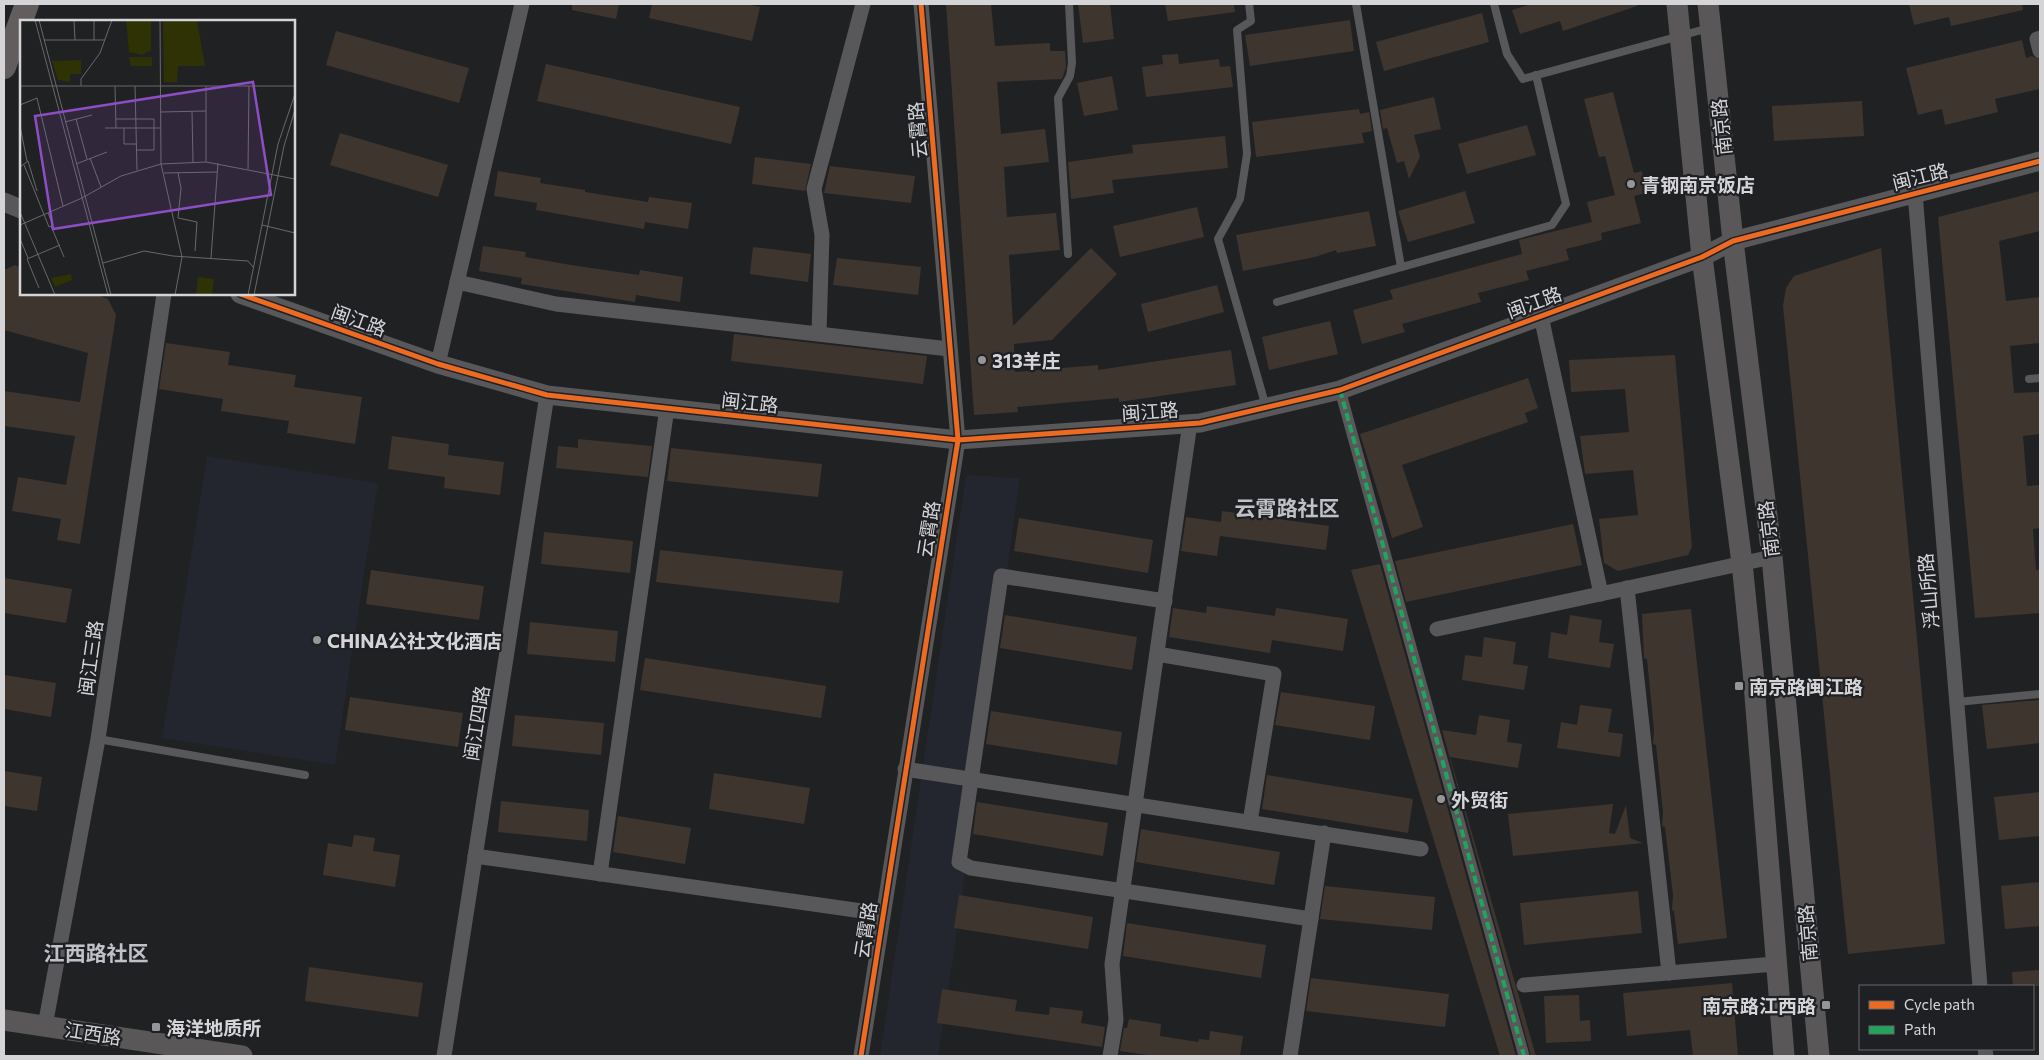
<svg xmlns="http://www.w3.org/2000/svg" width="2044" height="1060" viewBox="0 0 2044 1060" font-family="Commissioner,'Noto Sans SC',sans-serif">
  <rect width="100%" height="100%" fill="#202123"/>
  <!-- built -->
  <g fill="#24262f">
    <polygon points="207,456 378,483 335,765 162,738"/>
    <polygon points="966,475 1020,478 953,958 938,1056 880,1056"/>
  </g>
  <!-- building -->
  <g fill="#3f352f">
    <polygon points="572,4 619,4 616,19 572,10"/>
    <polygon points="652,4 746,4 760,7 752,41 649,18"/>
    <polygon points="946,4 991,4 995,46 1050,43 1050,51 1065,51 1066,67 1062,79 997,82 1001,134 1045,129 1049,162 1004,167 1007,217 1056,213 1060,250 1009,255 1013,326 1091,248 1117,274 1052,340 1014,344 1015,372 1098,365 1098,370 1231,350 1236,385 1119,402 1119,398 1017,407 1018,412 974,415"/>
    <polygon points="1078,4 1110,4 1114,39 1083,43"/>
    <polygon points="1165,4 1234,4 1235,12 1168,21"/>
    <polygon points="1532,4 1637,4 1637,6 1563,31 1560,21 1520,34 1512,10"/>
    <polygon points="1909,4 2022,4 2023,10 1951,26 1949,17 1914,25"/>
    <polygon points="1482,13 1489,42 1384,71 1376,42"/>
    <polygon points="1350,20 1354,51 1250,66 1245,35"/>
    <polygon points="336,31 469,68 459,103 326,65"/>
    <polygon points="2022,40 2026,58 2032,56 2040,60 2040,89 1995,99 1998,112 1945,125 1942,109 1918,115 1906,68"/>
    <polygon points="1178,54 1179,64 1219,59 1220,67 1230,66 1233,87 1146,97 1142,67 1163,64 1162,55"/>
    <polygon points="546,64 740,107 731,144 537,101"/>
    <polygon points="1112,76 1118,110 1084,116 1077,83"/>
    <polygon points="1613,92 1634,173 1642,171 1647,193 1634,196 1641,223 1601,233 1602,240 1566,249 1569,260 1526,271 1529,280 1478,293 1481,302 1402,324 1405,332 1362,344 1353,310 1393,299 1390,290 1522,254 1519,240 1592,222 1587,202 1615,195 1605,156 1599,157 1584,99"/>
    <polygon points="1434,97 1441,129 1414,135 1420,157 1409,179 1404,161 1397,163 1387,128 1383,129 1380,110"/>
    <polygon points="1862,101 1864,136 1774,141 1772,106"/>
    <polygon points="1359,109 1360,114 1369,112 1372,131 1362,133 1364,143 1256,157 1252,122"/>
    <polygon points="1527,125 1536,155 1467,174 1458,144"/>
    <polygon points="340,133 448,165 438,197 330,165"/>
    <polygon points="1225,136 1228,168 1112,180 1114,193 1071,199 1068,162 1133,153 1132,145"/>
    <polygon points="755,157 811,164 805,191 752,184"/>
    <polygon points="830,166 915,176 911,203 824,193"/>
    <polygon points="498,171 541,178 540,183 585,190 585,192 648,202 649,197 692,203 688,229 645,222 644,229 536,210 537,203 494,196"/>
    <polygon points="1465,191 1475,223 1408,242 1398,211"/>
    <polygon points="2040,191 2040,231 1999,241 2006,301 2040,297 2040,343 2010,346 2014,393 2040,392 2040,434 2023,436 2027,486 2040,485 2040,528 2033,529 2036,570 2040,569 2040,613 1975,618 1938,217"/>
    <polygon points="1197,207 1204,237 1120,257 1113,226"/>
    <polygon points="1369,211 1376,246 1337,253 1336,250 1315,257 1243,271 1236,235"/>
    <polygon points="483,246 526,252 525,257 571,265 639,275 640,270 683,277 680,302 636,295 635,302 521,284 522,278 479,271"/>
    <polygon points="753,247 811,254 808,282 750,274"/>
    <polygon points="1881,248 1945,944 1848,954 1783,306 1786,288 1794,276"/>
    <polygon points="837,258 921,267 918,295 833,285"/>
    <polygon points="15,265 21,268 21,294 94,294 108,299 116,315 80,544 57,540 61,519 12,511 18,477 66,485 75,436 4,426 4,391 80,402 88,353 4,330 4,270"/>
    <polygon points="1217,285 1224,312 1148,332 1141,304"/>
    <polygon points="1330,321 1338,354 1269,370 1262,337"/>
    <polygon points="734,334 927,356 923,384 731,361"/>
    <polygon points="166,343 230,352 228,365 296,375 294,387 362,397 355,444 287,433 289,421 221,411 223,399 159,389"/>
    <polygon points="1675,355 1692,547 1688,555 1618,571 1604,563 1599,519 1638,515 1633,470 1585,474 1580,436 1629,432 1625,389 1571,392 1569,360"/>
    <polygon points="1528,378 1538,408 1525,413 1528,422 1402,465 1423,527 1392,538 1360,434"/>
    <polygon points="392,436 449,444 448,455 504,462 500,495 444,488 445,477 388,469"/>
    <polygon points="578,439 652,446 648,477 556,468 558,446 578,448"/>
    <polygon points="671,448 822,464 818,497 667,481"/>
    <polygon points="1222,511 1329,526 1326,550 1220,536 1217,556 1181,551 1186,517 1221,522"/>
    <polygon points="1019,518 1153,540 1148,573 1014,551"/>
    <polygon points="1573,524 1582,565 1406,602 1395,561"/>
    <polygon points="544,532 633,541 630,573 541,564"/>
    <polygon points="660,550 843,571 839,603 656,582"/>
    <polygon points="1380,564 1516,1056 1500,1056 1351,570"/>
    <polygon points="371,570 484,586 479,620 366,604"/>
    <polygon points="4,578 72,589 66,623 4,613"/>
    <polygon points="1207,606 1275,616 1276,608 1348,619 1343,651 1272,640 1270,653 1169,637 1173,608 1206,613"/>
    <polygon points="1691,609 1727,938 1678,944 1674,911 1672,910 1673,895 1665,827 1662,826 1663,812 1656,745 1653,744 1654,730 1647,659 1644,658 1642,614"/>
    <polygon points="1005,615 1137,637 1132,670 1000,648"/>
    <polygon points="1570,615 1602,620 1599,642 1614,644 1610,668 1548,658 1551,632 1567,635"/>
    <polygon points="530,622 618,631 615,662 527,654"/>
    <polygon points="1484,637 1516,642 1513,664 1528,666 1524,690 1462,680 1465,655 1482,657"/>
    <polygon points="645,658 826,686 821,718 640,690"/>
    <polygon points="4,675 56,683 51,717 4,709"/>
    <polygon points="1281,692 1375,706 1370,740 1275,725"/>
    <polygon points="350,697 463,713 458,747 345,730"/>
    <polygon points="2040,700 2040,743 1987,749 1982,705"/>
    <polygon points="1580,705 1612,709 1608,732 1623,734 1620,757 1557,748 1561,722 1577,725"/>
    <polygon points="991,711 1122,732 1117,765 986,744"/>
    <polygon points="515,715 604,723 601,755 512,746"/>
    <polygon points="1479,715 1510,720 1507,742 1522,744 1518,768 1450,757 1536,1056 1531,1056 1442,730 1476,735"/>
    <polygon points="4,771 42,777 37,811 4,806"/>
    <polygon points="714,773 810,788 804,824 709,809"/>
    <polygon points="1267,775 1413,799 1408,833 1262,809"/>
    <polygon points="2040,792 2040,836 1999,840 1994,797"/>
    <polygon points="501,801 589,810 587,841 498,832"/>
    <polygon points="977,802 1108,823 1103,856 973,834"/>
    <polygon points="1613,804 1609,833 1615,834 1626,805 1630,838 1643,843 1513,856 1508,814"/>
    <polygon points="618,816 691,828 685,864 613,852"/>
    <polygon points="1141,829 1280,852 1274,885 1136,862"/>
    <polygon points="354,835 375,838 373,851 400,855 395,887 323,875 328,843 352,847"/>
    <polygon points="2040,882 2040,926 2005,929 2001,886"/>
    <polygon points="1325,886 1435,897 1432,930 1320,919"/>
    <polygon points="1638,891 1642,933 1524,945 1520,903"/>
    <polygon points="959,895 1093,917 1088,949 954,928"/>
    <polygon points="1127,923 1266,945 1261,978 1123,956"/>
    <polygon points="309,967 423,983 418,1017 305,1001"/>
    <polygon points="2040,970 2040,986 2013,986 2012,972"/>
    <polygon points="1311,978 1449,994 1445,1027 1306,1011"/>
    <polygon points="1732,983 1738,1056 1693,1056 1690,1030 1627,1036 1623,993"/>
    <polygon points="942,989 1017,1000 1015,1011 1049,1015 1050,1007 1083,1011 1081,1023 1105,1027 1102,1047 937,1023"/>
    <polygon points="1579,995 1580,1021 1590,1020 1591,1041 1546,1043 1544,996"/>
    <polygon points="1129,1019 1161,1024 1160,1036 1198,1042 1199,1039 1209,1040 1210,1031 1243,1036 1240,1056 1154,1056 1120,1051 1124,1028 1127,1028"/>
  </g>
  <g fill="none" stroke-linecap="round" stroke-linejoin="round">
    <!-- service -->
    <g stroke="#58585a" stroke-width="8">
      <polyline points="1249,4 1251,21 1237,30 1247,154 1240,199 1218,239 1266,407"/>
      <polyline points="1356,4 1401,267"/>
      <polyline points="1494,4 1507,54 1523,79 1709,28"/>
      <polyline points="1068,254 1058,98 1070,76 1072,63 1069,4"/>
      <polyline points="1277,302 1552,225 1566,204 1536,75"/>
      <polyline points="2029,379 2040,378"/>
      <polyline points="1957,702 2040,694"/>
      <polyline points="98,739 305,775"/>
    </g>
    <!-- pedestrian -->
    <polyline stroke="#58585a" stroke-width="11" points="1340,390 1524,1056"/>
    <!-- minor -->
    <g stroke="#58585a" stroke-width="15">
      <polyline points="2040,38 2037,39 2040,51"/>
      <polyline points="1915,193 1980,986"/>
      <polyline points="457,282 556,304 949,349"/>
      <polyline points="1541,316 1601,594"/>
      <polyline points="819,333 822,235 814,189 863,4"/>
      <polyline points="438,364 522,4"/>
      <polyline points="1627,588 1669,973"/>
      <polyline points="1165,601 1001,576 959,862 971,868 1311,919"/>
      <polyline points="1437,629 1772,557"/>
      <polyline points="1157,654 1274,674 1250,822"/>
      <polyline points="905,769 1421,849"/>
      <polyline points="475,856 883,914"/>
      <polyline points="600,874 667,408"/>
      <polyline points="1524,985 1775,964"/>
      <polyline points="45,1026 98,739 164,294"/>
      <polyline points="1985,1049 1986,1056"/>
      <polyline points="444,1056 547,395"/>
      <polyline points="861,1056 958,440 921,4"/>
      <polyline points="1110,1056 1116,1020 1112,964 1190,423"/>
      <polyline points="1290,1056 1324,833"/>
    </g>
    <!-- tertiary -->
    <g stroke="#58585a" stroke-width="19">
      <polyline points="4,202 21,209"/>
      <polyline points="240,294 438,364 547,395 958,440 1200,423 1340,390 1702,257 1733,241 2040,161"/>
    </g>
    <!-- secondary -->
    <g stroke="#595758" stroke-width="21">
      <polyline points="1677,4 1702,257 1742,563 1753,671 1784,1056"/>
      <polyline points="1708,4 1733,241 1772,557 1819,1056"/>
      <polyline points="4,1020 242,1056"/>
    </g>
    <!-- primary -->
    <polyline stroke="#635e5e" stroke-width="24" points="4,67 27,4"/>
    <!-- quiet -->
    <polyline stroke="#20a55d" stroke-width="4" stroke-dasharray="8 4" stroke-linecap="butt" points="1340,390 1524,1056"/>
    <defs>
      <g id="cycleway">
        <polyline points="240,294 438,364 547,395 958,440 1200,423 1340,390 1702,257 1733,241 2040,161"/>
        <polyline points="861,1056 958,440 921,4"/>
      </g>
    </defs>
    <!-- cycleway casing -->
    <use href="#cycleway" stroke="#1f2024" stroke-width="8"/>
    <!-- cycleway -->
    <use href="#cycleway" stroke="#ed6a23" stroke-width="5"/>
  </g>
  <!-- markers -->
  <g fill="#969699" stroke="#1f2024" stroke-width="2">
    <circle cx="1631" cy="184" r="5"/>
    <circle cx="982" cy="360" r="5"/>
    <circle cx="317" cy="640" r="5"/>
    <rect x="1734" y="681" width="10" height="10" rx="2.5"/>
    <circle cx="1441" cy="799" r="5"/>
    <rect x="1821" y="1000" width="10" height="10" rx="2.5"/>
    <rect x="151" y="1022" width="10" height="10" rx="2.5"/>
  </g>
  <g text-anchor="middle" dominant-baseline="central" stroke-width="4.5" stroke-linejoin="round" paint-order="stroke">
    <!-- street labels -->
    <g font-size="19" fill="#d5d5d8" stroke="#1f2024">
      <text transform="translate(1721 127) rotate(-96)">南京路</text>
      <text transform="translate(917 130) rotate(-95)">云霄路</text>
      <text transform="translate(1920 176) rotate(-14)">闽江路</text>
      <text transform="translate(1534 302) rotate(-20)">闽江路</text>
      <text transform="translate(359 320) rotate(20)">闽江路</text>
      <text transform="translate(750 402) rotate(6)">闽江路</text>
      <text transform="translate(1150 411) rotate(-4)">闽江路</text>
      <text transform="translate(928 529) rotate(-81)">云霄路</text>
      <text transform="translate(1768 529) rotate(-97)">南京路</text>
      <text transform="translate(1928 591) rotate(-95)">浮山所路</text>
      <text transform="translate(90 658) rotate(-82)">闽江三路</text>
      <text transform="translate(476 723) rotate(-81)">闽江四路</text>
      <text transform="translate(865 930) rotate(-81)">云霄路</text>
      <text transform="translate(1807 933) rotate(-95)">南京路</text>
      <text transform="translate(93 1033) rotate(9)">江西路</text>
    </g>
    <!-- poi labels -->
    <g font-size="19" font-weight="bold" fill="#d5d5d8" stroke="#1f2024" text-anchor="start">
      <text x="1641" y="184">青钢南京饭店</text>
      <text x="992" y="360">313羊庄</text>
      <text x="327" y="640">CHINA公社文化酒店</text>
      <text x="1749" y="686">南京路闽江路</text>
      <text x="1451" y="799">外贸街</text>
      <text x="1816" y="1005" text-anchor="end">南京路江西路</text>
      <text x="166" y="1027">海洋地质所</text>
    </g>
    <!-- quarter labels -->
    <g font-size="21" font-weight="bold" fill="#c0c1c7" stroke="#1f2024">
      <text x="1287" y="507">云霄路社区</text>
      <text x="96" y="952">江西路社区</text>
    </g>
  </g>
  <!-- overview -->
  <g transform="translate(20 20)">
    <rect width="275" height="275" fill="#202123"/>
    <path d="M106 0H131V30L122 35 109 32ZM143 0H177L185 46H158L157 62H144ZM109 37H132V46H111ZM61 40V54H50V62L38 60 32 41ZM51 254 52 260 35 267 31 258ZM178 257 194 259 192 275H176Z" fill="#2f3205"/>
    <path fill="none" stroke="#68696b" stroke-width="1" d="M15 0 88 275M19 0 91 275M54 0 55 20M74 0V20M140 0 141 144 162 237 155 275M24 20H85M0 66H275M61 66V59L80 33 92 0M95 66 96 108M115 66 117 150M186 66V142M0 85 17 78 43 186M141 92 186 91M172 92 173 142M56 99 67 139M96 99H134V130H116M45 102 72 95M0 106 7 141M85 108H141M104 108V124H116M70 138 81 167M56 144 87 132M4 145 29 207 33 205 28 193M0 147 8 141 17 171M228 149 229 66M144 153 197 152M158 153 161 168 158 198 177 202 175 231M0 192 35 275M0 205 62 178 101 156 141 144 186 142 275 159M242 205 275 213M31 206 44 237M1 221 8 238M191 238 198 143M83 243 124 231 153 236 228 241 233 247M19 268 7 239 40 225M228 275 258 124 275 74M234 275 264 126 275 90"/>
    <path fill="#8d4ec4" fill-opacity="0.15" stroke="#8d4ec4" stroke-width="2.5" d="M233 62 251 175 33 209 15 96Z"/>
    <rect width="275" height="275" fill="none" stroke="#d5d5d8" stroke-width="2.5"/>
  </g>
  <!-- border -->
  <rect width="2044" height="1060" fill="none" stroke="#d5d5d8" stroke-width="10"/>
  <!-- legend -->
  <rect x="1859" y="985" width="175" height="65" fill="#1f2024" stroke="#68686c"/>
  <rect x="1869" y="1001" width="25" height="8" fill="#ed6a23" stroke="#68686c"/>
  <text x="1904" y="1010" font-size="15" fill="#d5d5d8">Cycle path</text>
  <rect x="1869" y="1026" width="25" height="8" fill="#20a55d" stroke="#68686c"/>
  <text x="1904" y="1035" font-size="15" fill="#d5d5d8">Path</text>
</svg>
